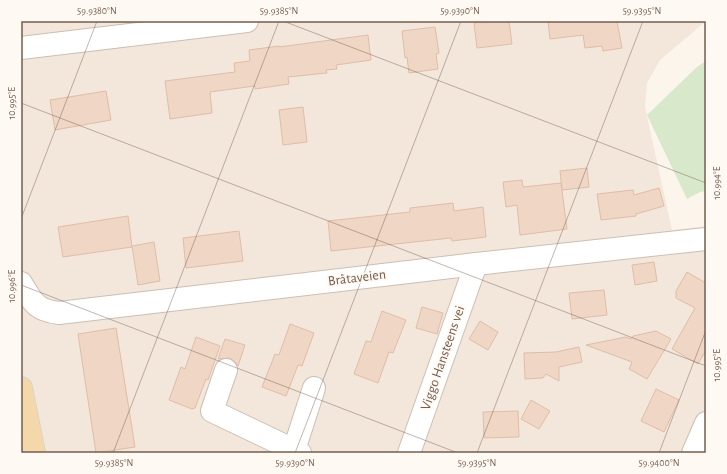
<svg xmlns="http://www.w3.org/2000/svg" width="727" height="474" viewBox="0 0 727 474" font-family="'Alegreya Sans',sans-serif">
  <rect width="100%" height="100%" fill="#fbf5ec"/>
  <!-- residential -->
  <polygon fill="#f3e7db" points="21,21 706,21 660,60 647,83 645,107 672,230 706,226 706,453 21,453"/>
  <!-- green -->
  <polygon fill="#d7e9ca" points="706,61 706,191 700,192 687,199 647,115 697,67"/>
  <!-- building -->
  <g fill="#efd6c5" stroke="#e0bda7">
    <polygon points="487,21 509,21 512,44 477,48 474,23"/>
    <polygon points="548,21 617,21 622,48 603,51 602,46 585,48 583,35 550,39"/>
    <polygon points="435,27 439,53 436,54 438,69 409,73 407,57 405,58 402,31"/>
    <polygon points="368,35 371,60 336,65 337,69 326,70 327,73 288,77 289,84 255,89 255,86 210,92 212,113 170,119 165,81 235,72 234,63 250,61 249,50 279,46 279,47"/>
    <polygon points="106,91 111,120 55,130 50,100"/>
    <polygon points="303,107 307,142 283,145 279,110"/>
    <polygon points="587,168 589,187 562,190 560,171"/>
    <polygon points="522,180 523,187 561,183 567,229 520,235 517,205 506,207 503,182"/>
    <polygon points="659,188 664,206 636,214 636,216 601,220 597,194 633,190 634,195"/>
    <polygon points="453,203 454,211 483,207 486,237 452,241 451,238 331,251 328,221 410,212 410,208"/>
    <polygon points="128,216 132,247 63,257 58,227"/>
    <polygon points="239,231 243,261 186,268 183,238"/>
    <polygon points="154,242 160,281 138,285 132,246"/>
    <polygon points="654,262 657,281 635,285 632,265"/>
    <polygon points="687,272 706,283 706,350 698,364 672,349 695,308 676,298 676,291"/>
    <polygon points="604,290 607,315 572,319 569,293"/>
    <polygon points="422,307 443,313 437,334 416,328"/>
    <polygon points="382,311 406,320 393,353 389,352 378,383 354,374 366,341 371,342"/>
    <polygon points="480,321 498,332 488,350 469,339"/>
    <polygon points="290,324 314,333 302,366 298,365 286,396 262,387 275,354 279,355"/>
    <polygon points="116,328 135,447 96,453 78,334"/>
    <polygon points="656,331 671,339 647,379 629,369 632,362 586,345 626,337 631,339 633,336"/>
    <polygon points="196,337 220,346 208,380 206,379 195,408 192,409 169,400 181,367 185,369"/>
    <polygon points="225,339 245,345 238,366 235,362 230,358 218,359"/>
    <polygon points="579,347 582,362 559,367 559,381 546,374 543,378 525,379 524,353 556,352"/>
    <polygon points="656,389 679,400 664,432 641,421"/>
    <polygon points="531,400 550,411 539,429 521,419"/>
    <polygon points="518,411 519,437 484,438 483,412"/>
  </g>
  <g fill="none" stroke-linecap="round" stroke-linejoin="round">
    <defs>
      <g id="minor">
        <polyline points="21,48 247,21"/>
        <path d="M21 283C33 302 35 310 59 313L476 264 706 239"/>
        <polyline points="226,370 212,411 300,453"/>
        <polyline points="294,450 314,388"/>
        <polyline points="409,453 476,264"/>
        <polyline points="693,453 706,423"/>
      </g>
      <polyline id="major" points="21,388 34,453"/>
    </defs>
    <!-- minor casing -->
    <use href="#minor" stroke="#cdbeb2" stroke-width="24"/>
    <!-- major casing -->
    <use href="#major" stroke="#d8d2ce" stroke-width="24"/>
    <!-- minor -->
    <use href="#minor" stroke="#fff" stroke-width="22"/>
    <!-- major -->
    <use href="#major" stroke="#f4d8aa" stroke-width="22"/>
  </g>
  <!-- ticks -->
  <path fill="none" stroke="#755d50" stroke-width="1" stroke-opacity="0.45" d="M283 21 706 183M21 103 706 366M21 219 97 21M21 285 458 453M113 453 279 21M295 453 461 21M477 453 643 21M659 453 706 330"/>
  <g text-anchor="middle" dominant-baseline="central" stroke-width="4" stroke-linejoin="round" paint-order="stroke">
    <!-- street labels -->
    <g font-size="14" fill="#755d50" stroke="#fef9f2">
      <text transform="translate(357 278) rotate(-7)">Bråtaveien</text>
      <text transform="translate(443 358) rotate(-71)">Viggo Hansteens vei</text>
    </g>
  </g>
  <!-- border -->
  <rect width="727" height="474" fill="none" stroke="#fef9f2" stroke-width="44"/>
  <rect x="22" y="22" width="683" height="430" fill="none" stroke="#755d50" stroke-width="1.5"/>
  <g font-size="10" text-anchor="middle" fill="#755d50">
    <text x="97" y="14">59.9380°N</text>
    <text x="279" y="14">59.9385°N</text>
    <text x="460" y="14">59.9390°N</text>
    <text x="642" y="14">59.9395°N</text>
    <text transform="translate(11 103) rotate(-90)" y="4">10.995°E</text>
    <text transform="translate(716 183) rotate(-90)" y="4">10.994°E</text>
    <text transform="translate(11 286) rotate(-90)" y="4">10.996°E</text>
    <text transform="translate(716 365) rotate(-90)" y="4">10.995°E</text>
    <text x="114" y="466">59.9385°N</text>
    <text x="295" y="466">59.9390°N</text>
    <text x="477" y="466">59.9395°N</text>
    <text x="659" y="466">59.9400°N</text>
  </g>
</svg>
